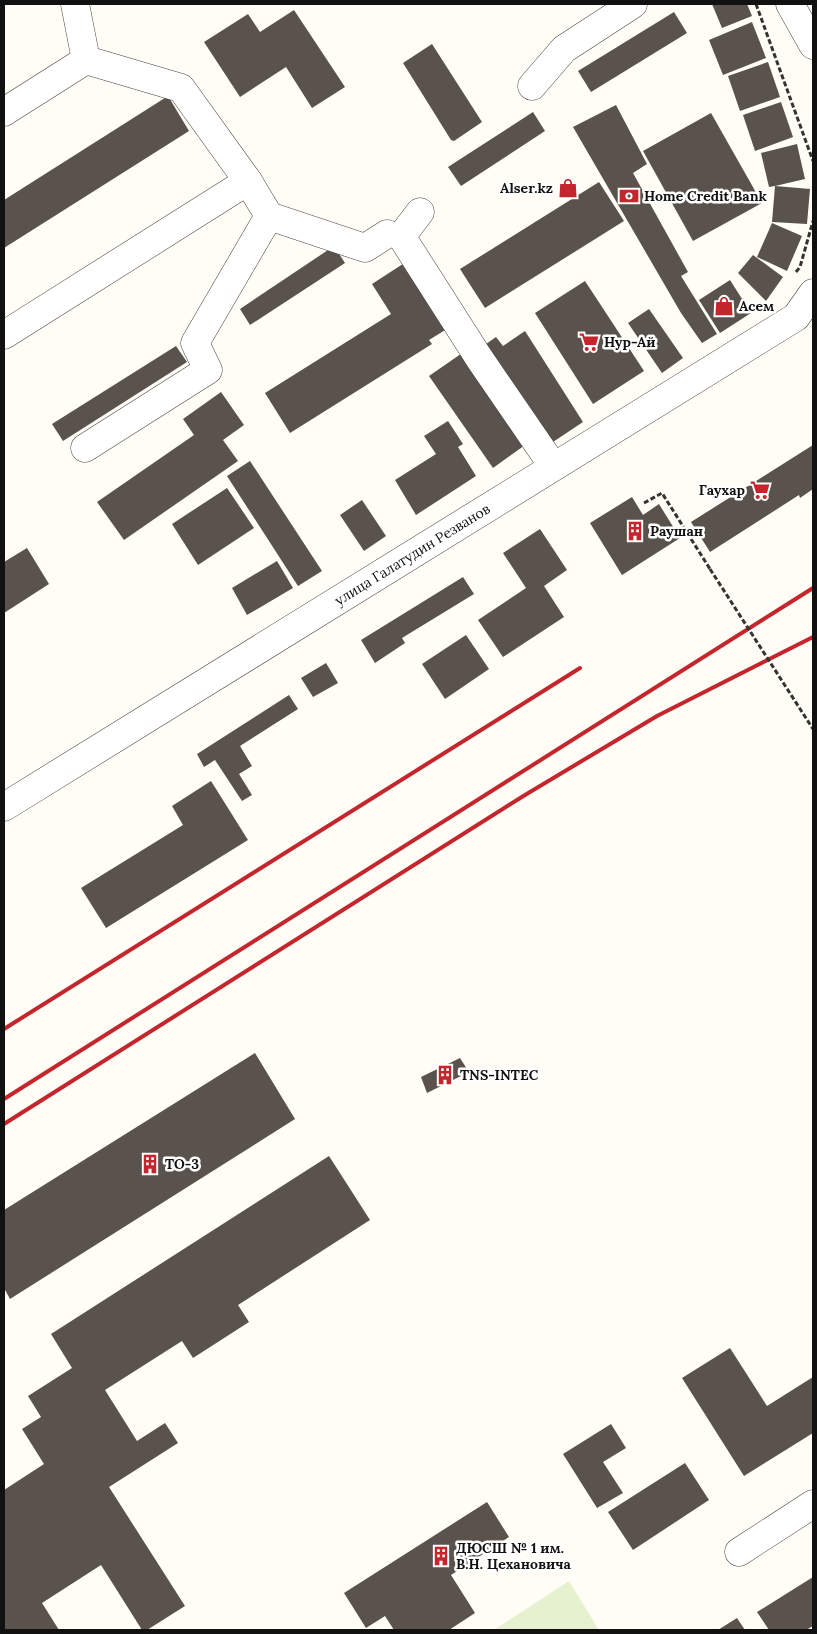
<svg xmlns="http://www.w3.org/2000/svg" width="817" height="1634" viewBox="0 0 817 1634" font-family="Lora,serif">
  <rect width="100%" height="100%" fill="#fffdf5"/>
  <!-- pitch -->
  <polygon fill="#e6f2cf" points="569,1581 599,1630 494,1630"/>
  <!-- building -->
  <g fill="#5a524d">
    <polygon points="712,4 747,4 752,16 722,28"/>
    <polygon points="294,10 345,87 312,108 286,67 240,97 204,42 248,14 260,32"/>
    <polygon points="674,12 687,33 591,92 578,71"/>
    <polygon points="752,22 766,58 723,75 709,40"/>
    <polygon points="432,44 482,122 454,141 451,140 403,63"/>
    <polygon points="768,62 780,97 740,111 728,76"/>
    <polygon points="168,96 189,131 4,248 4,200"/>
    <polygon points="781,102 793,137 755,151 743,115"/>
    <polygon points="616,105 647,164 633,173 688,272 681,276 717,334 702,343 681,313 573,127"/>
    <polygon points="533,112 545,131 461,186 448,167"/>
    <polygon points="711,113 762,203 693,241 643,151"/>
    <polygon points="797,144 805,179 775,186 810,189 807,224 772,222 775,186 769,187 761,153"/>
    <polygon points="599,182 624,221 485,308 460,269"/>
    <polygon points="772,223 802,236 787,271 757,257"/>
    <polygon points="334,246 345,263 250,325 240,309"/>
    <polygon points="753,255 783,277 766,301 738,273"/>
    <polygon points="409,260 450,327 429,340 432,344 290,433 265,393 391,314 372,284"/>
    <polygon points="730,280 751,313 720,333 699,300"/>
    <polygon points="585,281 644,371 593,404 535,313"/>
    <polygon points="649,309 683,358 662,373 628,323"/>
    <polygon points="525,331 583,422 547,446 479,349 496,337 503,346"/>
    <polygon points="176,346 187,362 63,441 52,424"/>
    <polygon points="468,349 532,440 493,468 429,376"/>
    <polygon points="221,392 244,425 223,440 238,461 124,540 97,502 194,435 183,419"/>
    <polygon points="448,421 463,444 458,447 476,476 416,515 395,480 436,454 424,436"/>
    <polygon points="813,445 813,489 800,498 799,495 710,552 691,522"/>
    <polygon points="250,461 322,571 298,586 227,476"/>
    <polygon points="227,488 254,528 198,565 172,524"/>
    <polygon points="632,497 643,515 659,504 680,538 622,575 590,523"/>
    <polygon points="362,500 386,536 364,551 340,515"/>
    <polygon points="540,529 567,570 544,586 564,617 503,657 478,620 526,588 503,553"/>
    <polygon points="27,548 49,584 4,613 4,562"/>
    <polygon points="277,561 293,588 247,615 232,588"/>
    <polygon points="463,577 474,594 402,638 405,643 375,663 361,640"/>
    <polygon points="466,635 489,669 445,699 422,664"/>
    <polygon points="326,663 338,683 313,697 301,678"/>
    <polygon points="289,695 298,709 240,746 252,766 239,774 252,795 242,801 215,760 204,767 197,754"/>
    <polygon points="211,781 248,840 106,928 81,888 183,825 172,806"/>
    <polygon points="255,1053 295,1119 10,1299 4,1288 4,1210"/>
    <polygon points="460,1058 469,1072 427,1093 421,1077"/>
    <polygon points="329,1156 370,1220 238,1305 249,1322 193,1358 182,1341 105,1390 137,1441 165,1423 178,1443 109,1487 185,1606 147,1630 142,1630 101,1565 42,1603 59,1630 4,1630 4,1490 44,1464 22,1429 41,1417 28,1396 72,1368 51,1334"/>
    <polygon points="730,1348 767,1406 813,1377 813,1433 744,1476 682,1378"/>
    <polygon points="611,1424 626,1448 603,1462 623,1493 597,1508 563,1454"/>
    <polygon points="685,1463 709,1500 633,1550 608,1512"/>
    <polygon points="487,1502 509,1537 451,1575 475,1613 449,1630 394,1630 385,1616 366,1628 344,1593"/>
    <polygon points="813,1577 813,1626 806,1630 769,1630 757,1612"/>
    <polygon points="737,1618 745,1630 718,1630"/>
  </g>
  <g fill="none" stroke-linecap="round" stroke-linejoin="round">
    <defs>
      <g id="minor">
        <polyline points="790,4 813,45"/>
        <polyline points="532,86 564,49 633,4"/>
        <polyline points="4,112 86,60 75,4"/>
        <polyline points="420,212 404,233 403,239 479,358 553,466"/>
        <polyline points="269,216 365,248 387,234"/>
        <polyline points="4,335 248,181 181,88 86,60"/>
        <polyline points="85,448 208,370 195,343 269,216 248,181"/>
        <path id="s1" d="M4 807 796 317 813 293"/>
        <polyline points="739,1552 813,1504"/>
      </g>
    </defs>
    <!-- minor casing -->
    <use href="#minor" stroke="#444" stroke-width="29"/>
    <!-- path -->
    <g stroke="#333" stroke-width="3" stroke-dasharray="5 2.5" stroke-linecap="butt">
      <polyline points="756,4 813,161"/>
      <polyline points="796,272 800,267 813,221"/>
      <polyline points="644,503 662,493 710,569"/>
    </g>
    <!-- minor -->
    <use href="#minor" stroke="#fff" stroke-width="28"/>
    <!-- rail -->
    <g stroke="#c4262e" stroke-width="4">
      <polyline points="4,1029 580,668"/>
      <polyline points="4,1099 813,588"/>
      <polyline points="4,1124 525,795 657,716 813,637"/>
    </g>
    <!-- path-bridge -->
    <polyline stroke="#333" stroke-width="3" stroke-dasharray="5 2.5" stroke-linecap="butt" points="710,569 813,729"/>
  </g>
  <!-- icons -->
  <defs>
    <symbol id="shop-bare" viewBox="-9 -9 18 18"><path d="M-5-2.5h2.3a2.7 3.5 0 0 1 5.4 0H5L5.5 6h-11ZM-1.5-2.5h3a1.5 2.3 0 0 0-3 0Z" fill="#c4262e" stroke="#fff" stroke-width="2.5" paint-order="stroke"/></symbol>
    <symbol id="bank-bare" viewBox="-9 -9 18 18"><path d="M-6-4H6V4H-6ZM0-2.3a2.3 2.3 0 1 0 0 4.6a2.3 2.3 0 1 0 0-4.6Z" fill="#c4262e" stroke="#fff" stroke-width="2.5" paint-order="stroke"/></symbol>
    <symbol id="supermarket-bare" viewBox="-9 -9 18 18"><path d="M-6-5.5h2.5l.6 2H6L4.5 2H-2.5L-4.4-4H-6ZM-1.5 3.2a1.3 1.3 0 1 0 .1 0ZM3 3.2a1.3 1.3 0 1 0 .1 0Z" fill="#c4262e" stroke="#fff" stroke-width="2.5" paint-order="stroke"/></symbol>
    <symbol id="building-bare" viewBox="-9 -9 18 18"><path d="M-4-6H4V6H1V3H-1V6H-4ZM-2.5-4.3h1.7v1.8h-1.7ZM.8-4.3h1.7v1.8H.8ZM-2.5-1h1.7V.8h-1.7ZM.8-1h1.7V.8H.8Z" fill="#c4262e" stroke="#fff" stroke-width="2.5" paint-order="stroke"/></symbol>
  </defs>
  <g fill-rule="evenodd">
    <use href="#shop-bare" x="554" y="174" width="28" height="28"/>
    <use href="#bank-bare" x="615" y="182" width="28" height="28"/>
    <use href="#shop-bare" x="710" y="292" width="28" height="28"/>
    <use href="#supermarket-bare" x="575" y="328" width="28" height="28"/>
    <use href="#supermarket-bare" x="746" y="476" width="28" height="28"/>
    <use href="#building-bare" x="621" y="517" width="28" height="28"/>
    <use href="#building-bare" x="431" y="1061" width="28" height="28"/>
    <use href="#building-bare" x="136" y="1150" width="28" height="28"/>
    <use href="#building-bare" x="427" y="1542" width="28" height="28"/>
  </g>
  <g text-anchor="middle" dominant-baseline="central" stroke-width="5" stroke-linejoin="round" paint-order="stroke">
    <!-- poi labels -->
    <g font-size="14" font-weight="bold" fill="#111" stroke="#fff" text-anchor="start">
      <text x="553" y="188" text-anchor="end">Alser.kz</text>
      <text x="644" y="196">Home Credit Bank</text>
      <text x="739" y="306">Асем</text>
      <text x="604" y="342">Нур-Ай</text>
      <text x="745" y="490" text-anchor="end">Гаухар</text>
      <text x="650" y="531">Раушан</text>
      <text x="460" y="1075">TNS-INTEC</text>
      <text x="165" y="1164">ТО-3</text>
      <text x="456" y="1548">ДЮСШ № 1 им.<tspan x="456" dy="16">В.Н. Цехановича</tspan></text>
    </g>
    <!-- street labels -->
    <g font-size="14" fill="#111" stroke="#fff">
      <text stroke="none"><textPath href="#s1" startOffset="480">улица Галатудин Резванов</textPath></text>
    </g>
  </g>
  <!-- border -->
  <rect width="817" height="1634" fill="none" stroke="#111111" stroke-width="10"/>
</svg>
